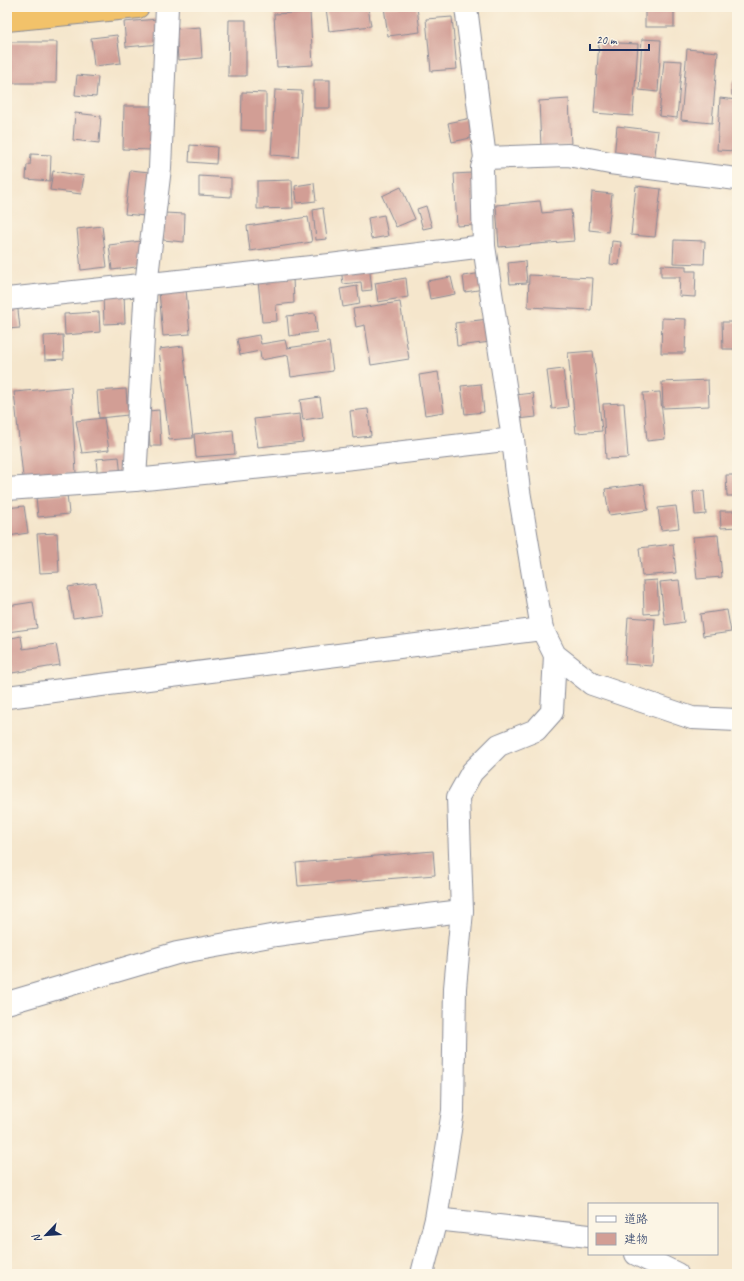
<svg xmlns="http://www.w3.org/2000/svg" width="744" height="1281" viewBox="0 0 744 1281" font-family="Caveat,'Klee One',sans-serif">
  <rect width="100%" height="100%" fill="#fcf5e5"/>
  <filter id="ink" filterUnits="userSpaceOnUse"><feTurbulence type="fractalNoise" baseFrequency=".025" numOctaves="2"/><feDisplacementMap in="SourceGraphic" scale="8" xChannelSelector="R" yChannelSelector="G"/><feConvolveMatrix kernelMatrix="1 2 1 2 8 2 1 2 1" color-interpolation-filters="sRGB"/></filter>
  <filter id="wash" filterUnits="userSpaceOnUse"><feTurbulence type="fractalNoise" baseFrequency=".012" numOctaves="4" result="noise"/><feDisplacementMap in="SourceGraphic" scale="16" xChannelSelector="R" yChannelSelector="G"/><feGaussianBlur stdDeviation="0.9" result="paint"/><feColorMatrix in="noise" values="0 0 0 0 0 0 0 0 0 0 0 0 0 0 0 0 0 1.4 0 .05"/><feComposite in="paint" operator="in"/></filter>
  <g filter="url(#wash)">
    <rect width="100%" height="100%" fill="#f5e6cc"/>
    <g id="blocks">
      <!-- building -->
      <g fill="#d29e95">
        <polygon points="334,7 368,7 371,26 329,31 326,8"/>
        <polygon points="384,7 417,7 420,32 388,36"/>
        <rect x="645" y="7" width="29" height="20"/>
        <polygon points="310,12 313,65 277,67 274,14"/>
        <polygon points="452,17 457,69 431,71 426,19"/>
        <polygon points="157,19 160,44 126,47 124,22"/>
        <polygon points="229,20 246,20 246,76 228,76"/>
        <polygon points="200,27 202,58 178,60 176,29"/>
        <polygon points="117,35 121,63 94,66 91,38"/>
        <polygon points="642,39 661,40 658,92 639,90"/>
        <polygon points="7,42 57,42 56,83 7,83"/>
        <polygon points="599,42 638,44 633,116 594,113"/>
        <polygon points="687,49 718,52 712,123 681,120"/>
        <polygon points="664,60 682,61 677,118 659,116"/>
        <polygon points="77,75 98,77 96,97 75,95"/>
        <rect x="314" y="80" width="16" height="28"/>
        <rect x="732" y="82" width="5" height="13"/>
        <polygon points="275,90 302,91 298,157 271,155"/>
        <polygon points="242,92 266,93 266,131 241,130"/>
        <polygon points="720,98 737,100 737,151 717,150"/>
        <polygon points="569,99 571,146 541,147 539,101"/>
        <polygon points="124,106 153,106 152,150 123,149"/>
        <polygon points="75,113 101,116 99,143 73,140"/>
        <polygon points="471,118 475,137 452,142 448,123"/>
        <polygon points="617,126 658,131 654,162 614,158"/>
        <polygon points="190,145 217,147 216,164 189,162"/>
        <polygon points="31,154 51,155 50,181 26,179 27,165 30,165"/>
        <polygon points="130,170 149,172 145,216 125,214"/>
        <polygon points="53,171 84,176 81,194 50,190"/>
        <polygon points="472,173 475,225 457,226 454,174"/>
        <polygon points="199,176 231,178 231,197 199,195"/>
        <polygon points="292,180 293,208 257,209 257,181"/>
        <polygon points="314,183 316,201 297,203 295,186"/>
        <polygon points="636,186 661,189 655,237 631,235"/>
        <polygon points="401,187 415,219 396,227 382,196"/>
        <polygon points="592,192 612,194 608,232 589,230"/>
        <polygon points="540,201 542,213 571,210 574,241 499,247 496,205"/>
        <polygon points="426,206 432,227 423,229 417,209"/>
        <polygon points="323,208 327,239 316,240 313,210"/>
        <polygon points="164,213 185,214 184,242 163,240"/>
        <polygon points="384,215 388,236 371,239 368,218"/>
        <polygon points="308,217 312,242 250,251 247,226"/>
        <polygon points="102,226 107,267 81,270 77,229"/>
        <polygon points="674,240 705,241 704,264 673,263"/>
        <polygon points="141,241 144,266 112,270 109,245"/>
        <polygon points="612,241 621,242 619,265 610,264"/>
        <polygon points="525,261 527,283 510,284 508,263"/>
        <polygon points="369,264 372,290 362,291 361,282 343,284 341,268"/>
        <polygon points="661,265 686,266 686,271 696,271 695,297 679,296 680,277 661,277"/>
        <polygon points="482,273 484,289 465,292 463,276"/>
        <polygon points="529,275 593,278 591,310 528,307"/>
        <polygon points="451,277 455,294 430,299 427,281"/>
        <polygon points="293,278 294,303 276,305 277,321 262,322 258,280"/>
        <polygon points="406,278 408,297 378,302 375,283"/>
        <polygon points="357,286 360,304 343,307 340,289"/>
        <polygon points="186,289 190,334 163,336 159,291"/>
        <polygon points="124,293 125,323 104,324 103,294"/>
        <polygon points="17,301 20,328 7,329 7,302"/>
        <polygon points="400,302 409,359 371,365 365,325 356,327 353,309"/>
        <polygon points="99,312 100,332 65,335 64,314"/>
        <polygon points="315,313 317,332 289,336 287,316"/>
        <polygon points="662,318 686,319 685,353 661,353"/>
        <polygon points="488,319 491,342 457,346 455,323"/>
        <polygon points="722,322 737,322 737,349 723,349"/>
        <polygon points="63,335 64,359 45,360 44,336"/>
        <polygon points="259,335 261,344 285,340 287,348 329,342 333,371 291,377 288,355 261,360 260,351 240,355 237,339"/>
        <polygon points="183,346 193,438 169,440 159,349"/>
        <polygon points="593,351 602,431 576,433 568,353"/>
        <polygon points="563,369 568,407 552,409 547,371"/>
        <polygon points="438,372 444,412 425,415 419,375"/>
        <polygon points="708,380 709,406 663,408 662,382"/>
        <polygon points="481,384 484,412 465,414 461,386"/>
        <polygon points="71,387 76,473 23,477 14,392"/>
        <polygon points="126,389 128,415 99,418 97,391"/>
        <polygon points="660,392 665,439 647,441 643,393"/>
        <polygon points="533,393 536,417 518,419 515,395"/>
        <polygon points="320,397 323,417 303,420 300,400"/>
        <polygon points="624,403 628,458 606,459 603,404"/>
        <polygon points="368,409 371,436 353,438 350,411"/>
        <polygon points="159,410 161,446 150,446 148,411"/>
        <polygon points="300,414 303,442 258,447 254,419"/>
        <polygon points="104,418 109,450 82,453 76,421"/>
        <polygon points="233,430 235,454 196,457 194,434"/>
        <polygon points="119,457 121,477 98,480 96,459"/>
        <polygon points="726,475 737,475 737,496 727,496"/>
        <polygon points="644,484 648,510 609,515 605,489"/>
        <polygon points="704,491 706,514 695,515 693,492"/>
        <polygon points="67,494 69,514 38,517 36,497"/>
        <polygon points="24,506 28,533 8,536 7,508"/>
        <polygon points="676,506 679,528 661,530 658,508"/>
        <polygon points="720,511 737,511 737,527 721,528"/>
        <polygon points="57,533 59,572 40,573 37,534"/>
        <polygon points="718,535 722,577 697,579 693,537"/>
        <polygon points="673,544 676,573 642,576 639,548"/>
        <polygon points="657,580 659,613 644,614 643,581"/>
        <polygon points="679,580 684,622 665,625 660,582"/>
        <polygon points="96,583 101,614 73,618 68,587"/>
        <polygon points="33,602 37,628 7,632 7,606"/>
        <polygon points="727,610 731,632 703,636 700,614"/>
        <polygon points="628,617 655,619 652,666 625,664"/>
        <polygon points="21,636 23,649 56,644 60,665 12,673 7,646 7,639"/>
        <polygon points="433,851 435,875 298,886 296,863"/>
      </g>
    </g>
  </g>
  <g filter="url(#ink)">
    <use href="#blocks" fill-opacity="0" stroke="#888a95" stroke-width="1"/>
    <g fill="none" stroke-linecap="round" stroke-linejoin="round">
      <defs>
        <g id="minor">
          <polyline points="466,7 485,158 482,168 484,246 513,439 519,491 542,629 555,655 592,684 692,718 737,720"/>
          <polyline points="485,158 568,155 610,163 737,179"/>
          <polyline points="7,299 330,265 484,246"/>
          <polyline points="135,480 146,285 160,168 167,7"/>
          <polyline points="7,489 135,480 353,458 513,439"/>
          <polyline points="7,697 542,629"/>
          <polyline points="7,1003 177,953 276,935 370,922 462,911"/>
          <polyline points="436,1219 589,1236"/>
          <polyline points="636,1254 677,1274"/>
          <polyline points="422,1274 436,1219 453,1111 455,988 462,911 458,797 472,772 499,745 536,730 552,712 555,655"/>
        </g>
        <polyline id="trunk" points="7,20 138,7"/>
      </defs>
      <!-- minor casing -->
      <use href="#minor" stroke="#888a95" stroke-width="24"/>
      <!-- trunk casing -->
      <use href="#trunk" stroke="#888a95" stroke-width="24"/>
      <!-- minor -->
      <use href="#minor" stroke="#fff" stroke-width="22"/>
      <!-- trunk -->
      <use href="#trunk" stroke="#f2c26a" stroke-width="22"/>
    </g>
  </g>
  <!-- margin -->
  <rect width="744" height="1281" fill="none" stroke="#fcf5e5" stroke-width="24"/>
  <!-- legend -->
  <rect x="588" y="1203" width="130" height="52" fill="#fcf5e5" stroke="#a2a6af"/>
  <rect x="596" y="1216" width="20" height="6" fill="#ffffff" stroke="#a2a6af"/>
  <text x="624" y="1223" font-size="12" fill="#1b2f5e">道路</text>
  <rect x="596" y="1233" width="20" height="12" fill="#d29e95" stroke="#a2a6af"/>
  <text x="624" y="1243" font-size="12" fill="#1b2f5e">建物</text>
  <!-- north arrow -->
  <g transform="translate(46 1235) rotate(245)" stroke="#fcf5e5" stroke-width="3" paint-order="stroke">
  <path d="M0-3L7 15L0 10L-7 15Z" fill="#1b2f5e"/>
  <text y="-6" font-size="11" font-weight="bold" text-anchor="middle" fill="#1b2f5e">N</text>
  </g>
  <!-- scale -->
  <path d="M590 44v6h59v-6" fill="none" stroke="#1b2f5e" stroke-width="2"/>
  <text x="596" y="44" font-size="12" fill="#1b2f5e" stroke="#fcf5e5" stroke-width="3" paint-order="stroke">20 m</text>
</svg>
